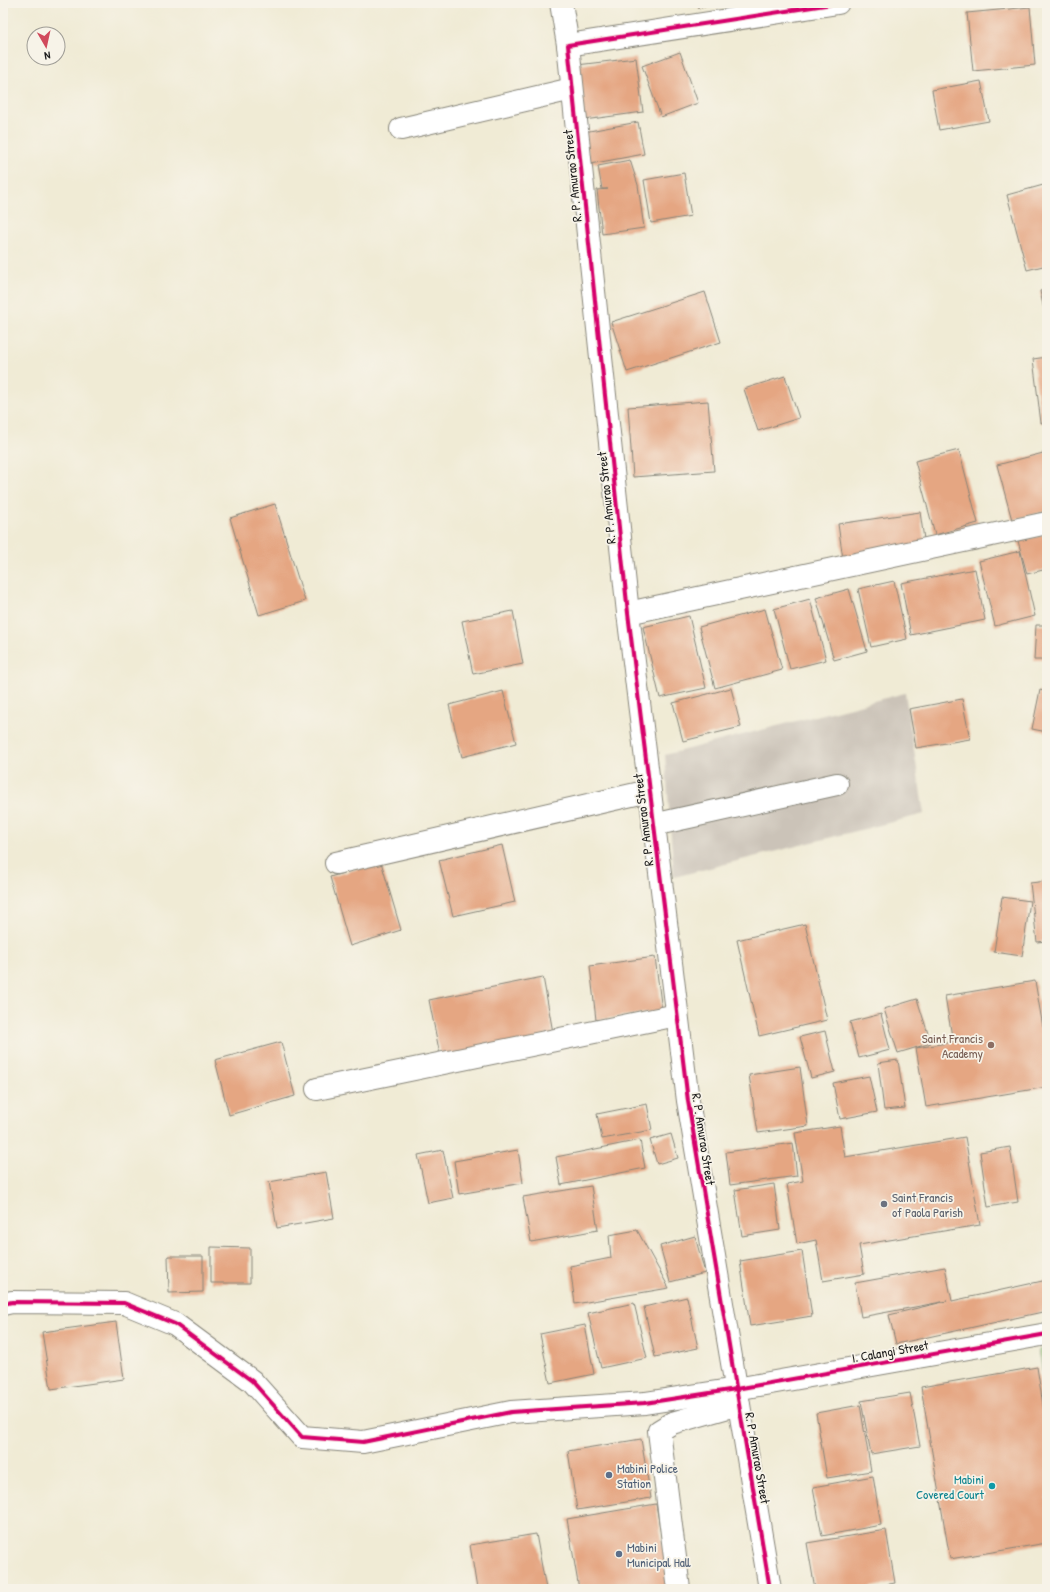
<svg xmlns="http://www.w3.org/2000/svg" width="1050" height="1592" viewBox="0 0 1050 1592" font-family="'Patrick Hand',sans-serif">
  <rect width="100%" height="100%" fill="#f7f3e8"/>
  <filter id="ink" filterUnits="userSpaceOnUse"><feTurbulence type="fractalNoise" baseFrequency=".025" numOctaves="2"/><feDisplacementMap in="SourceGraphic" scale="8" xChannelSelector="R" yChannelSelector="G"/><feConvolveMatrix kernelMatrix="1 2 1 2 8 2 1 2 1" color-interpolation-filters="sRGB"/></filter>
  <filter id="wash" filterUnits="userSpaceOnUse"><feTurbulence type="fractalNoise" baseFrequency=".012" numOctaves="4" result="noise"/><feDisplacementMap in="SourceGraphic" scale="16" xChannelSelector="R" yChannelSelector="G"/><feGaussianBlur stdDeviation="0.9" result="paint"/><feColorMatrix in="noise" values="0 0 0 0 0 0 0 0 0 0 0 0 0 0 0 0 0 1.4 0 .05"/><feComposite in="paint" operator="in"/></filter>
  <g filter="url(#wash)">
    <rect width="100%" height="100%" fill="#f0ebd5"/>
    <!-- industrial -->
    <polygon fill="#cbc3b8" points="905,693 924,814 674,877 665,755"/>
    <!-- green -->
    <polygon fill="#92c576" stroke="#577049" points="1047,1348 1047,1400 1039,1350"/>
    <g id="blocks">
      <!-- building -->
      <g fill="#e5a682">
        <polygon points="697,3 714,3 699,9"/>
        <polygon points="1030,7 1035,65 973,71 967,13"/>
        <polygon points="680,52 698,103 661,117 642,66"/>
        <polygon points="636,58 643,112 584,120 577,65"/>
        <polygon points="981,81 989,121 939,130 932,90"/>
        <polygon points="638,122 644,154 590,164 584,132"/>
        <polygon points="630,160 638,185 644,228 602,234 597,190 608,189 602,189 598,166"/>
        <polygon points="684,173 691,216 651,223 644,180"/>
        <polygon points="1047,184 1047,265 1027,270 1007,195"/>
        <polygon points="1047,289 1047,319 1046,319 1040,291"/>
        <polygon points="705,292 721,342 627,372 611,322"/>
        <polygon points="1047,357 1047,422 1041,423 1033,359"/>
        <polygon points="785,376 799,418 758,431 744,389"/>
        <polygon points="708,401 714,471 633,477 628,407"/>
        <polygon points="959,450 978,523 935,535 915,461"/>
        <polygon points="1047,452 1047,511 1012,520 997,465"/>
        <polygon points="275,504 305,601 259,615 230,518"/>
        <polygon points="920,512 925,546 843,559 838,524"/>
        <polygon points="1047,534 1047,569 1027,574 1018,541"/>
        <polygon points="1020,551 1035,616 995,626 979,561"/>
        <polygon points="975,569 985,620 911,635 901,583"/>
        <polygon points="894,581 907,639 871,647 858,589"/>
        <polygon points="849,589 867,651 834,660 816,598"/>
        <polygon points="810,599 826,660 790,669 774,609"/>
        <polygon points="765,609 782,670 715,688 699,627"/>
        <polygon points="513,611 523,664 473,674 462,621"/>
        <polygon points="689,616 706,688 660,698 643,627"/>
        <polygon points="1036,625 1047,625 1047,660 1034,660"/>
        <polygon points="731,688 741,727 683,741 673,703"/>
        <polygon points="1040,690 1047,692 1047,732 1032,729"/>
        <polygon points="503,691 516,743 462,757 449,705"/>
        <polygon points="962,699 970,739 916,748 909,709"/>
        <polygon points="502,845 515,902 453,916 439,860"/>
        <polygon points="381,862 401,930 350,946 330,877"/>
        <polygon points="1047,881 1047,941 1037,942 1030,883"/>
        <polygon points="1002,897 1030,901 1022,956 994,952"/>
        <polygon points="805,924 827,1020 759,1036 737,940"/>
        <polygon points="655,957 662,1011 596,1020 590,966"/>
        <polygon points="543,977 554,1038 441,1060 429,1000"/>
        <polygon points="1035,981 1043,1027 1047,1026 1047,1087 926,1107 916,1048 953,1042 945,996"/>
        <polygon points="1047,987 1047,1002 1046,1003 1044,988"/>
        <polygon points="917,999 931,1043 898,1053 884,1009"/>
        <polygon points="881,1014 890,1050 859,1058 850,1022"/>
        <polygon points="825,1031 835,1072 811,1078 800,1037"/>
        <polygon points="281,1042 295,1096 229,1115 215,1060"/>
        <polygon points="898,1060 905,1108 884,1110 878,1063"/>
        <polygon points="800,1067 808,1126 758,1133 749,1075"/>
        <polygon points="869,1076 877,1112 840,1119 833,1083"/>
        <polygon points="647,1104 652,1130 602,1139 597,1114"/>
        <polygon points="840,1126 845,1157 965,1137 980,1225 859,1245 864,1274 823,1281 816,1240 797,1244 787,1184 803,1181 795,1133"/>
        <polygon points="671,1134 678,1158 657,1164 650,1140"/>
        <polygon points="640,1140 645,1168 561,1185 556,1157"/>
        <polygon points="793,1143 797,1176 730,1185 726,1152"/>
        <polygon points="1010,1147 1018,1202 988,1207 980,1152"/>
        <polygon points="443,1150 453,1198 428,1203 418,1155"/>
        <polygon points="518,1150 523,1183 459,1194 454,1161"/>
        <polygon points="326,1172 334,1218 277,1228 269,1182"/>
        <polygon points="774,1184 780,1230 742,1236 735,1190"/>
        <polygon points="591,1186 598,1230 531,1242 523,1197"/>
        <polygon points="637,1230 669,1288 575,1304 570,1266 611,1258 609,1235"/>
        <polygon points="695,1236 705,1273 670,1282 660,1246"/>
        <polygon points="211,1247 250,1248 250,1283 211,1283"/>
        <polygon points="802,1251 812,1316 750,1326 740,1261"/>
        <polygon points="168,1256 203,1256 203,1292 169,1293"/>
        <polygon points="945,1267 952,1301 1047,1280 1047,1311 896,1344 889,1315 947,1301 861,1317 855,1283"/>
        <polygon points="687,1297 698,1348 655,1357 644,1307"/>
        <polygon points="634,1303 647,1358 601,1368 588,1313"/>
        <polygon points="116,1322 124,1379 51,1389 42,1332"/>
        <polygon points="585,1325 594,1374 550,1383 540,1334"/>
        <polygon points="1037,1367 1047,1430 1047,1543 950,1559 921,1387"/>
        <polygon points="910,1393 920,1446 871,1454 861,1401"/>
        <polygon points="860,1405 871,1471 827,1478 816,1413"/>
        <polygon points="641,1439 651,1498 577,1510 568,1451"/>
        <polygon points="873,1476 881,1525 822,1536 813,1487"/>
        <polygon points="656,1504 670,1589 579,1589 567,1519"/>
        <polygon points="886,1530 895,1583 861,1589 815,1589 807,1543"/>
        <polygon points="536,1534 546,1589 477,1589 470,1545"/>
      </g>
    </g>
  </g>
  <g filter="url(#ink)">
    <use href="#blocks" fill-opacity="0" stroke="#868478" stroke-width="1"/>
    <g fill="none" stroke-linecap="round" stroke-linejoin="round">
      <defs>
        <g id="minor">
          <polyline points="561,3 568,45 628,613 688,1101 770,1589"/>
          <polyline points="568,45 838,3"/>
          <polyline points="401,129 572,89"/>
          <polyline points="628,613 1047,523"/>
          <polyline points="653,825 837,784"/>
          <polyline points="336,863 649,791"/>
          <polyline points="317,1089 677,1015"/>
          <polyline points="3,1304 12,1302 124,1303 175,1324 252,1381 302,1437 363,1442 511,1412 645,1403 736,1389 1047,1334"/>
          <polyline points="679,1589 659,1431 672,1423 739,1404"/>
        </g>
      </defs>
      <!-- minor casing -->
      <use href="#minor" stroke="#868478" stroke-width="24"/>
      <!-- minor -->
      <use href="#minor" stroke="#fff" stroke-width="22"/>
      <defs>
        <g id="cycleway">
          <polyline points="3,1304 12,1302 124,1303 175,1324 252,1381 302,1437 363,1442 511,1412 645,1403 736,1389 1047,1334"/>
          <polyline points="770,1589 688,1101 628,613 568,45 838,3"/>
        </g>
      </defs>
      <!-- cycleway casing -->
      <use href="#cycleway" stroke="#f7f3e8" stroke-width="6"/>
      <!-- cycleway -->
      <use href="#cycleway" stroke="#d6006c" stroke-width="4"/>
    </g>
  </g>
  <!-- markers -->
  <circle fill="#8d6e63" stroke="#f7f3e8" stroke-width="1.5" cx="991" cy="1045" r="4"/>
  <circle fill="#6b7280" stroke="#f7f3e8" stroke-width="1.5" cx="884" cy="1204" r="4"/>
  <g fill="#5c6f8a" stroke="#f7f3e8" stroke-width="1.5">
    <circle cx="609" cy="1475" r="4"/>
    <circle cx="619" cy="1554" r="4"/>
  </g>
  <circle fill="#0f9aa8" stroke="#f7f3e8" stroke-width="1.5" cx="992" cy="1486" r="4"/>
  <g text-anchor="middle" dominant-baseline="central" stroke-width="3.5" stroke-linejoin="round" paint-order="stroke">
    <!-- street labels -->
    <g font-size="13" fill="#1c1c1c" stroke="#f7f3e8">
      <text transform="translate(572 176) rotate(-96)">R. P. Amurao Street</text>
      <text transform="translate(606 498) rotate(-96)">R. P. Amurao Street</text>
      <text transform="translate(643 820) rotate(-97)">R. P. Amurao Street</text>
      <text transform="translate(704 1139) rotate(81)">R. P. Amurao Street</text>
      <text transform="translate(890 1351) rotate(-10)">I. Calangi Street</text>
      <text transform="translate(758 1458) rotate(80)">R. P. Amurao Street</text>
    </g>
    <!-- education labels -->
    <g font-size="13" fill="#785e54" stroke="#f7f3e8" text-anchor="end">
      <text x="983" y="1038">Saint Francis<tspan x="983" dy="15">Academy</tspan></text>
    </g>
    <!-- worship labels -->
    <g font-size="13" fill="#5b616d" stroke="#f7f3e8" text-anchor="start">
      <text x="892" y="1197">Saint Francis<tspan x="892" dy="15">of Paola Parish</tspan></text>
    </g>
    <!-- service labels -->
    <g font-size="13" fill="#4e5e75" stroke="#f7f3e8" text-anchor="start">
      <text x="617" y="1468">Mabini Police<tspan x="617" dy="15">Station</tspan></text>
      <text x="627" y="1547">Mabini<tspan x="627" dy="15">Municipal Hall</tspan></text>
    </g>
    <!-- culture labels -->
    <g font-size="13" fill="#0d838f" stroke="#f7f3e8" text-anchor="end">
      <text x="984" y="1479">Mabini<tspan x="984" dy="15">Covered Court</tspan></text>
    </g>
  </g>
  <!-- margin -->
  <rect width="1050" height="1592" fill="none" stroke="#f7f3e8" stroke-width="16"/>
  <!-- north arrow -->
  <g transform="translate(46 46) rotate(171)"><circle r="19" fill="#f7f3e8" stroke="#9f9d96"/>
  <path d="M0-3L7 15L0 10L-7 15Z" fill="#d1495b"/>
  <text y="-6" font-size="11" font-weight="bold" text-anchor="middle" fill="#1c1c1c">N</text>
  </g>
</svg>
